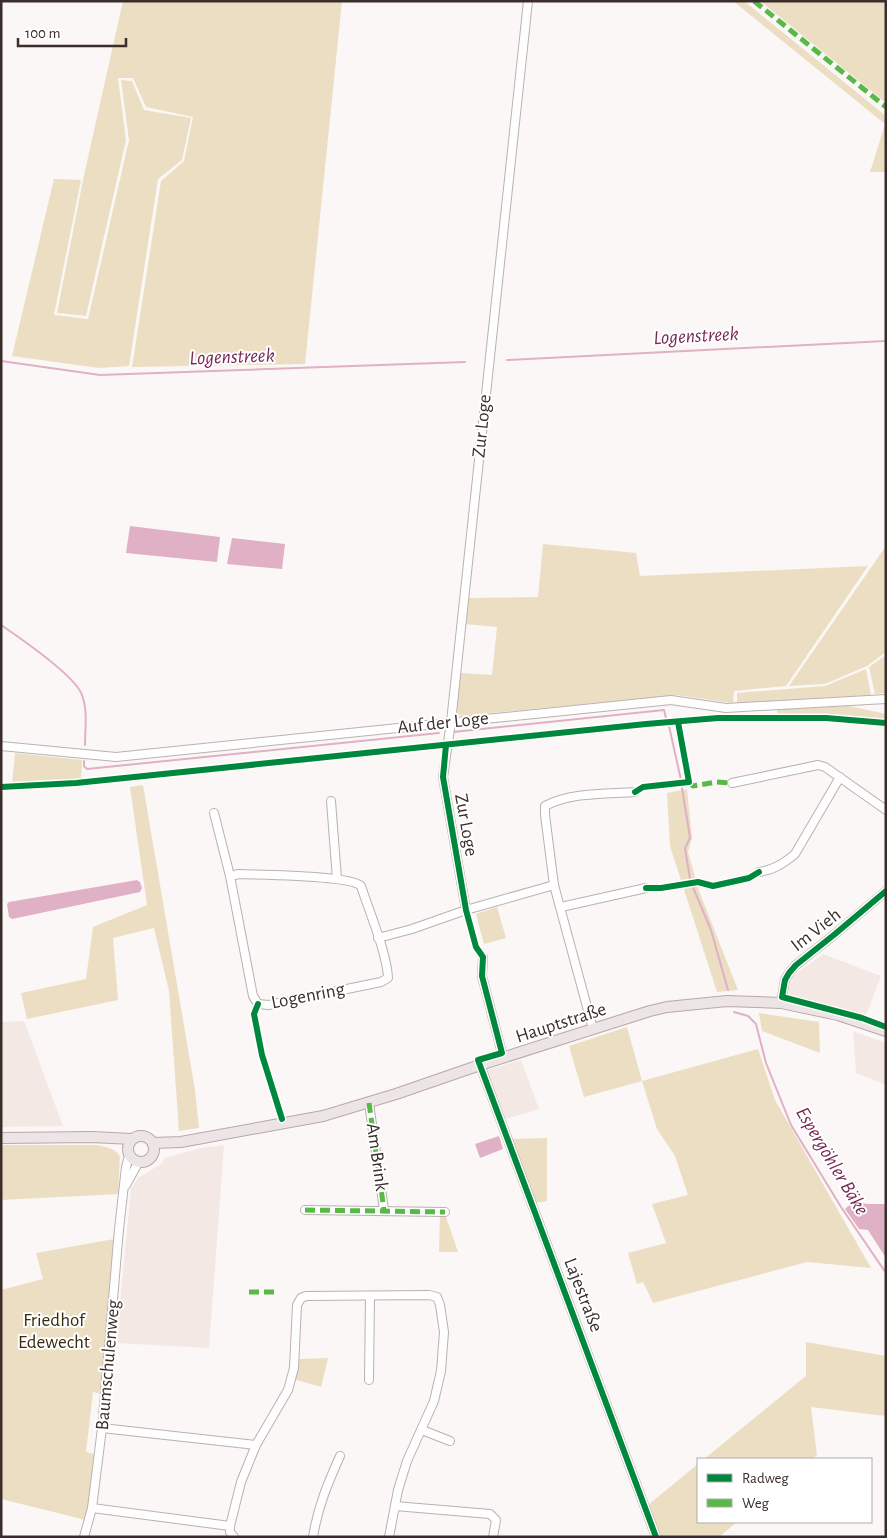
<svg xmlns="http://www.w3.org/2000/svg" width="887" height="1538" viewBox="0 0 887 1538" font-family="'Alegreya Sans',sans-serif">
  <rect width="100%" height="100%" fill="#fbf7f6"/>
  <!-- built -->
  <g fill="#f4e8e5">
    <polygon points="823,954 881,976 866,1015 830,1005 790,996 788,988 793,976"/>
    <polygon points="24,1021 63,1126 1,1127 1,1022"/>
    <polygon points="853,1031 886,1043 886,1085 856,1073"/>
    <polygon points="521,1060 539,1109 506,1119 487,1070"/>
    <polygon points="224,1145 209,1348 116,1343 131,1189 138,1178 161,1164 165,1158 201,1148"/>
  </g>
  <!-- green -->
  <g fill="#ecdec3">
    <polygon points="123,1 342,1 305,364 132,367 161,181 184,161 193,117 146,107 133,78 118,78 126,140 86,316 57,313 84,175"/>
    <polygon points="733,1 744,1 886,116 886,172 870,172 885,124"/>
    <polygon points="760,1 886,1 886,103"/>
    <polygon points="121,80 132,81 144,110 191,118 182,160 158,179 129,366 99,368 12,356 54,179 81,180 54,315 88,319 129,140"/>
    <polygon points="543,544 636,553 640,576 868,566 786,686 734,691 733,703 676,695 461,716 457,714 460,673 492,675 497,627 465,624 468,598 538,597"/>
    <polygon points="886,546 886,652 867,666 825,684 789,686"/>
    <polygon points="886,655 886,693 875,694 869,667"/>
    <polygon points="866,669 871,695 737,703 737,693 825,686"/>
    <polygon points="849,706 886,714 886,720 777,715 777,708"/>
    <polygon points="15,753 82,760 81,780 12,784"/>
    <polygon points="143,785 195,1090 199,1128 179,1131 169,991 154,928 113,938 118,1000 27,1019 21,993 86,979 93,927 147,905 130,787"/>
    <polygon points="687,789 692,838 688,852 699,891 738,990 717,992 670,846 667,793"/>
    <polygon points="497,907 506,938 484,944 476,914"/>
    <polygon points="759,1013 819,1022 820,1053 762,1031"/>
    <polygon points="627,1027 642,1081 758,1049 775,1100 871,1268 807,1262 653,1303 643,1282 637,1284 628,1253 666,1243 652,1204 688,1195 675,1156 657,1129 642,1081 584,1097 569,1046"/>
    <polygon points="547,1138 547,1201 534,1203 510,1139"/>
    <path d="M1 1145H97C106 1147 116 1148 120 1157L118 1194 1 1200Z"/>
    <polygon points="440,1214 445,1214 458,1252 439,1252"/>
    <polygon points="114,1239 101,1394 93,1392 86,1452 94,1454 90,1499 86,1520 1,1499 1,1290 43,1279 36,1253"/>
    <polygon points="806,1342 886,1356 886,1416 811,1407 817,1455 812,1459 704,1459 806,1376"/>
    <polygon points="328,1358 321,1387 294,1379 299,1359"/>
    <polygon points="698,1464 698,1522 737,1522 719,1537 659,1537 648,1505"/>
  </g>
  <!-- water -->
  <g fill="#e0b0c5">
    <polygon points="130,526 220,537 217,562 126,553"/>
    <polygon points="232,538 285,544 282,569 227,564"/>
    <polygon points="137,880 140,882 142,888 140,892 12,919 9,917 7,904 9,902"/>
    <polygon points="499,1136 503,1149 480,1158 475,1144"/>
    <polygon points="854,1201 867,1204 886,1204 886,1258 868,1230 859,1229 845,1209"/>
  </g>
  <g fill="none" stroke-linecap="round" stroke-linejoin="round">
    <!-- stream -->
    <g stroke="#e0b0c5" stroke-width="2">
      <polyline points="507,360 886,341"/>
      <polyline points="1,361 100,375 465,362"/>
      <path d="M1 625C20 638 75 675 82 695 88 711 85 729 85 745"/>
      <polyline points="669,726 681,780"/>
      <polyline points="453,732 664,710 666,718"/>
      <polyline points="84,761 84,766 87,769 439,733"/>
      <polyline points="682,788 690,838 685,848 690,879"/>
      <polyline points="692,885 711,930 728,990"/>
      <polyline points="734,1012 748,1016 756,1024 766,1063 791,1125 841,1207 886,1273"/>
    </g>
    <defs>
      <g id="minor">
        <polyline points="1,746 116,757 671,700 726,708 886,699"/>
        <polyline points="732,783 818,765 825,767 886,810"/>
        <polyline points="331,801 337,879"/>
        <polyline points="214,813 230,876"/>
        <path d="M759 872C774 870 784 863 795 854L840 777"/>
        <path d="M239 874C259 875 350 875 361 886 369 911 387 953 388 978L381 982 269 1005 258 1004 253 996 230 876Z"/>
        <path d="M554 885 545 815V806C571 792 607 794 635 792"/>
        <polyline points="561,907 646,888"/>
        <polyline points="466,910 443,777 451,722 528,1"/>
        <polyline points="378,938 412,929 466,910 554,885 593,1029"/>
        <polyline points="483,957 482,976 503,1057"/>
        <polyline points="781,1003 785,980 789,973 796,965 835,934 886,891"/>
        <polyline points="480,1065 656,1537"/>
        <polyline points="369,1103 384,1210"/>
        <polyline points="126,1185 138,1163"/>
        <polyline points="305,1210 445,1212"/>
        <polyline points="369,1380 370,1296"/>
        <polyline points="102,1428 256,1445"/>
        <polyline points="422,1430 450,1441"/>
        <polyline points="395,1506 490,1514 496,1520 493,1537"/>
        <polyline points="92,1508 230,1526 230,1532 234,1537"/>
        <polyline points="230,1526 241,1482 256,1445 288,1390 294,1368 297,1305 301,1298 306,1296 429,1295 437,1297 440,1305 444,1332 441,1371 434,1401 407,1461 398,1490 389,1537"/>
        <polyline points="84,1537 92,1508 102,1428 119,1229 126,1167 129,1156"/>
        <path d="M313 1537C318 1506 328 1483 340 1456"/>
      </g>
      <g id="major">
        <circle cx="141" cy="1149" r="13"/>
        <polyline points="1,1138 92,1137 132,1139"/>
        <polyline points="153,1143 181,1142 323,1116 396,1094 480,1065 593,1029 650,1011 667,1007 727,1001 781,1003 838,1015 886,1031"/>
      </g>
    </defs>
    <!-- minor casing -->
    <use href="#minor" stroke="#b9b2af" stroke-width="10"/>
    <!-- major casing -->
    <use href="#major" stroke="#b7a8a9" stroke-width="12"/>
    <!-- minor -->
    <use href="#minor" stroke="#fefefe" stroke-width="8"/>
    <!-- major -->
    <use href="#major" stroke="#ede4e6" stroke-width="10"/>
    <!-- quiet -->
    <g stroke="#58b947" stroke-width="5" stroke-dasharray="10 5" stroke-linecap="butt">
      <polyline points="754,1 886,107"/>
      <polyline points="689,782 693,786 717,782 732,783"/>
      <polyline points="369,1103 384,1210"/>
      <polyline points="305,1210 445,1212"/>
      <polyline points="249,1292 274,1292"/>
    </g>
    <defs>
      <g id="cycleway">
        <polyline points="446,745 443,777 466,910 476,947 483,957 482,976 502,1053 478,1060 656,1537"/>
        <polyline points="1,787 76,783 646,724 718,718 826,718 886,723"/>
        <polyline points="635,792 643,787 689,782 678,722"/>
        <polyline points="646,888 661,888 698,882 713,886 749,878 759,872"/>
        <polyline points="886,891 835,934 796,965 789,973 785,980 782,997 862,1018 886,1027"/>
        <polyline points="258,1004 254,1014 262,1055 282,1119"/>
      </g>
    </defs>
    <!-- cycleway casing -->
    <use href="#cycleway" stroke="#fff" stroke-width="9"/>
    <!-- cycleway -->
    <use href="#cycleway" stroke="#00873e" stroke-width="6"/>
  </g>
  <g text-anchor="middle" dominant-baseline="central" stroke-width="4" stroke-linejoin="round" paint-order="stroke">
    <!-- street labels -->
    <g font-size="19" fill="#3b2e2a" stroke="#fff">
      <text transform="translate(482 426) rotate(-84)">Zur Loge</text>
      <text transform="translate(443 723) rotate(-6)">Auf der Loge</text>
      <text transform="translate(466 825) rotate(80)">Zur Loge</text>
      <text transform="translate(816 930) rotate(-38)">Im Vieh</text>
      <text transform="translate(308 996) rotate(-11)">Logenring</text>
      <text transform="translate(561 1023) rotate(-18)">Hauptstraße</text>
      <text transform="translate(377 1157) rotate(82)">Am Brink</text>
      <text transform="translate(583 1295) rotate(69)">Lajestraße</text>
      <text transform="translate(108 1365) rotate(-85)">Baumschulenweg</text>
    </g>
    <!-- park labels -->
    <g font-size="19" fill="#392c0e" stroke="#fff">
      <text x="54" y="1320">Friedhof<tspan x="54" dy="22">Edewecht</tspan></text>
    </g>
    <!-- water labels -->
    <g font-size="20" font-style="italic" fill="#782853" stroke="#fff">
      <text transform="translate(696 336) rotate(-3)">Logenstreek</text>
      <text transform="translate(232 357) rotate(-2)">Logenstreek</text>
      <text transform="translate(832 1161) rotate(59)">Espergöhler Bäke</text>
    </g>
  </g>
  <!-- border -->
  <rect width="887" height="1538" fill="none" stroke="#3b2e2a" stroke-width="5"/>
  <!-- legend -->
  <rect x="697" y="1458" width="175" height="65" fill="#ffffff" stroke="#b1abaa"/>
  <rect x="707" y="1474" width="25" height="8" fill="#00873e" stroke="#b1abaa"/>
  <text x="742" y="1483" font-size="15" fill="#3b2e2a">Radweg</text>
  <rect x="707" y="1499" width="25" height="8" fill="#58b947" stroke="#b1abaa"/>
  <text x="742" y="1508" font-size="15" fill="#3b2e2a">Weg</text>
  <!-- scale -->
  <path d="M18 38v8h108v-8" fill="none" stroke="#3b2e2a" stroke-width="2.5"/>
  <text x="25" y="38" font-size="15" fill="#3b2e2a" stroke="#ffffff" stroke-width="4" paint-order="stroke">100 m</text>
</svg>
